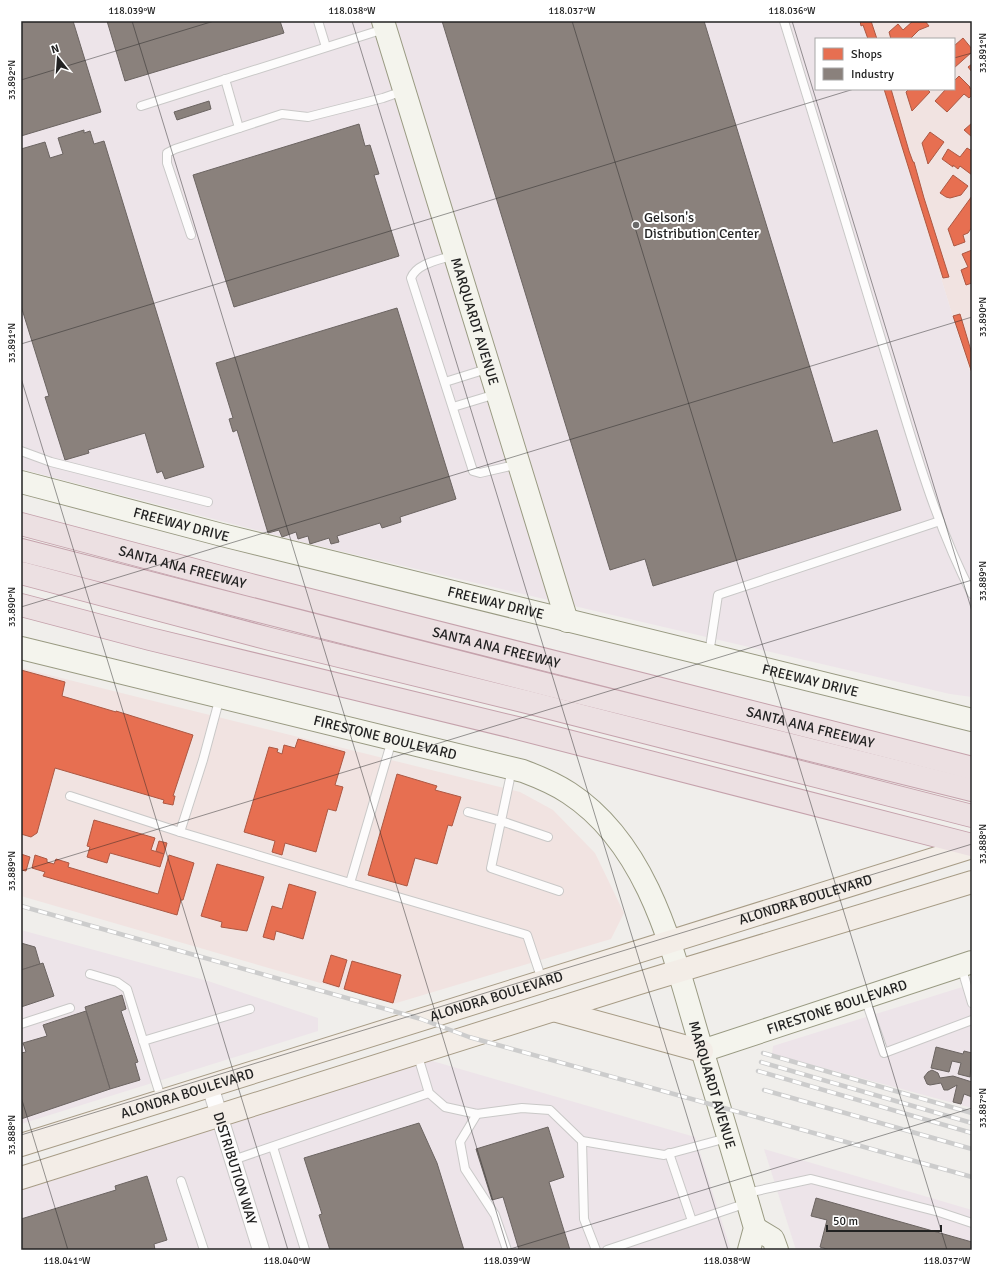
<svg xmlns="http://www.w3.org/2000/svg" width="993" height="1271" viewBox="0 0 993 1271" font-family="Signika,sans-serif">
  <rect width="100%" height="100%" fill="#f0eeeb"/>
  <!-- commercial -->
  <g fill="#f1e3e1">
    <polygon points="862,21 972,21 972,379 883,89 954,89 954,39 867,39"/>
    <polygon points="21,668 520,792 553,810 595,853 624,913 611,939 393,1004 21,896"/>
  </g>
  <!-- industrial -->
  <g fill="#ede4e9">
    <polygon points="21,21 862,21 867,39 816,39 816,89 883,89 972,379 972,697 950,694 310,544 21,469"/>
    <polygon points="21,930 208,981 318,1018 318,1031 21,1124"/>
    <polygon points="972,984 972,1108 772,1054 773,1046"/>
    <polygon points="429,1060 695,1137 731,1250 21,1250 21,1190"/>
    <polygon points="764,1149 972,1210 972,1250 796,1250"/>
  </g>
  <!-- shops -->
  <g fill="#e76f51" stroke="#ac5843">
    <polygon points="860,21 871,21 877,39 868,39 863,25 861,26"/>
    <polygon points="913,21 925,21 929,26 919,30 910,39 891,39 889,32 898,24 903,30"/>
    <polygon points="963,38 972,49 972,52 954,68 954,46"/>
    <polygon points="972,64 972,72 968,67"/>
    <polygon points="959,76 970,87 969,88 972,88 972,95 969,98 964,94 947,112 935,101 946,89 954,89 954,81"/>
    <polygon points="884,89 891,89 909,151 913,162 914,162 924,198 949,277 943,278"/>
    <polygon points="909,89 927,89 930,92 912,111 906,92"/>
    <polygon points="972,123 972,137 964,130"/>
    <polygon points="930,132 944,142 928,164 922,143"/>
    <polygon points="967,148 972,151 972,175 960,166 958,169 953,165 953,167 942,159 948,149 960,157"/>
    <polygon points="953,175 968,186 961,195 950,198 946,197 940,193"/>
    <polygon points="972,196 972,227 968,233 963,235 965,242 954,246 948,229"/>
    <polygon points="972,250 972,283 966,285 961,270 968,267 962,254"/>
    <polygon points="960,314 972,354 972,373 953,316"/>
    <polygon points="21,670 65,682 62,696 116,712 116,711 193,735 173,796 175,796 173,805 163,803 164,800 55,768 37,833 31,837 21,834"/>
    <polygon points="298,739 345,752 335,785 343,787 336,811 328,809 316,852 285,843 282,855 272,852 275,841 244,832 269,747 278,749 277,752 282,754 284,745 295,748"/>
    <polygon points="397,774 437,786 435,790 461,797 452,826 448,825 437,864 415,858 407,886 368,875"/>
    <polygon points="94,820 155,838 151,850 164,854 160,867 110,853 107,863 87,857 90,847 87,846"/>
    <polygon points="159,841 167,843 164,854 156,851"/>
    <polygon points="21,854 30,857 26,871 21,870"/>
    <polygon points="35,855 47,859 47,862 54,864 56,859 69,863 68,867 158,894 169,855 194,863 183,900 181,900 177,915 43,876 45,872 32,868"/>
    <polygon points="217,864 264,877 247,931 221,927 222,922 201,916"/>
    <polygon points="289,884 316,892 303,939 276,931 274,940 263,937 272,906 282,909"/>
    <polygon points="331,955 347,960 339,987 323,982"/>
    <polygon points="352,961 401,975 393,1003 344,989"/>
  </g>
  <!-- industry -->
  <g fill="#8a817c" stroke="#6b6461">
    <polygon points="21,21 73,21 101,112 21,136"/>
    <polygon points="107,21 280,21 284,33 125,81"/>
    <polygon points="442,21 704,21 833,443 877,430 901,510 653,586 645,559 610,570"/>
    <polygon points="209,101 211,109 177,120 174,112"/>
    <polygon points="359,124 365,146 370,145 379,174 374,175 399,256 234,307 193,175"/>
    <polygon points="84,130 84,133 90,131 94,144 104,141 204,467 165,479 162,471 157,473 145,433 88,450 89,453 65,460 45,397 49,396 21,306 21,149 45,142 50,158 63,154 58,138"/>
    <polygon points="397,308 456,499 400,517 401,522 382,528 380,523 337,536 339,542 331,544 329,538 310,544 308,536 298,539 296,532 282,537 279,530 268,533 237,430 233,432 229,419 233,418 216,363"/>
    <polygon points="21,943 35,947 40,964 21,970"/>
    <polygon points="43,963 54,996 21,1007 21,970"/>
    <polygon points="122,995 126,1009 121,1011 138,1062 135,1063 140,1080 110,1089 85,1007"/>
    <polygon points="86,1011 110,1089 21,1119 21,1053 26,1052 23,1043 47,1036 43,1025"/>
    <polygon points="936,1047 963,1054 964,1051 972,1053 970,1077 958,1074 961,1063 952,1061 949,1072 931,1068"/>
    <polygon points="932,1070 938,1073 940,1078 953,1076 972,1082 972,1097 964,1094 961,1104 953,1102 957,1085 948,1090 944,1090 941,1083 930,1085 927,1084 924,1077 928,1072"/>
    <polygon points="419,1123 437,1163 464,1250 330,1250 319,1215 322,1214 304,1158"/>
    <polygon points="548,1127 564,1177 549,1182 570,1250 519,1250 503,1197 492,1200 476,1149"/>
    <polygon points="147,1176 167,1240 154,1244 155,1250 21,1250 21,1219 116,1190 115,1186"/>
    <polygon points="816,1198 972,1242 972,1250 830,1250 820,1247 827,1220 811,1216"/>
  </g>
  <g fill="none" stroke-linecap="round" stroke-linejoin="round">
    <defs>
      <g id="lane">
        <polyline points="318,21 326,47"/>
        <path d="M784 21C818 131 852 242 885 352 910 432 933 519 972 594"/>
        <polyline points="225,79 239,128"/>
        <polyline points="141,106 384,29"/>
        <polyline points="191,235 167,163 167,153 175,149 282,114 308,117 383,98 403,91"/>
        <path d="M454 255C440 260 417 263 411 278L473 471 480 473 519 464"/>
        <polyline points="445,382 490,368"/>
        <polyline points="453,407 496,394"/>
        <polyline points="21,451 51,462 208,502"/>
        <polyline points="709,654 718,595 940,521"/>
        <polyline points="512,769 501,821 548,837"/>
        <polyline points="70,796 180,832 350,883 392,740"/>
        <polyline points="468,812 501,821 491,868 559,891"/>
        <polyline points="180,832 203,760 220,697"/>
        <polyline points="350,883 527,935 542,980"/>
        <polyline points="961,966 972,1003"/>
        <polyline points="90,974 117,982 127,989 162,1101"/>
        <polyline points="865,998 884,1053 972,1020"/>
        <polyline points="21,1024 70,1008"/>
        <polyline points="143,1041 250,1009"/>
        <polyline points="417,1053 429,1093 445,1107 477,1114 522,1108 550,1110 582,1141 664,1155 727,1138"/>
        <polyline points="477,1114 460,1142 465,1169 495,1215 507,1250"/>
        <polyline points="582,1141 584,1219 596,1250"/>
        <polyline points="273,1147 305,1250"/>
        <polyline points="669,1153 692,1221"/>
        <polyline points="233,1160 429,1093"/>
        <polyline points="181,1181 204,1250"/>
        <polyline points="747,1193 811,1179 939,1212 972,1223"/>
        <polyline points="607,1250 747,1203"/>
      </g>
      <g id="street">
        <path id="s1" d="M210 1086 261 1250"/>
      </g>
      <g id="secondary">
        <path id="s2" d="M383 21 567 621"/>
        <path id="s3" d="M21 482 222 535 972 720"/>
        <path id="s4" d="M21 648 523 771C539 777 554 783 569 793 650 846 673 953 699 1040 718 1103 737 1165 755 1228L749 1250"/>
        <path id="s5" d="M702 1051 972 962"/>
        <polyline points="755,1228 773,1239 777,1250"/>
      </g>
      <g id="primary">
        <polyline points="553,1010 702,1051"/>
        <path id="s6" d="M21 1145 972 847"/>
        <polyline points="21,1178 636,984 972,882"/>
      </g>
      <g id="highway">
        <path id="s7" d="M21 524 247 584 972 768"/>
        <polyline points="21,550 553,686 972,790"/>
        <polyline points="21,573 270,639 527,702 972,816"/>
        <polyline points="21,605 150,639 517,728 972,845"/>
      </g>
    </defs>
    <!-- lane casing -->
    <use href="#lane" stroke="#c9c8c7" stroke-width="10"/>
    <!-- street casing -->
    <use href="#street" stroke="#c9c8c7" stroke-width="18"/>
    <!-- secondary casing -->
    <use href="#secondary" stroke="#999a82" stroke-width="24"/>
    <!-- primary casing -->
    <use href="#primary" stroke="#a79c86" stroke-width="24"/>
    <!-- highway casing -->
    <use href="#highway" stroke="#c5a2ac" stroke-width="24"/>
    <!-- lane -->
    <use href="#lane" stroke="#fdfcfc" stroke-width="8"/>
    <!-- street -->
    <use href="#street" stroke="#fdfcfc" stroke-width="16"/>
    <!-- secondary -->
    <use href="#secondary" stroke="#f4f4ed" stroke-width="22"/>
    <!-- primary -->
    <use href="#primary" stroke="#f3ede7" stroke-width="22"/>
    <!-- highway -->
    <use href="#highway" stroke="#ece0e2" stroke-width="22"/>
    <defs>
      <g id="rail">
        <polyline points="21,906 421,1019 469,1037 972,1177"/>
        <polyline points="763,1053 972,1113"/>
        <polyline points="761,1062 972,1123"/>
        <polyline points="758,1071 972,1133"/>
        <polyline points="764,1090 972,1149"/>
      </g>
    </defs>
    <!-- rail casing -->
    <use href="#rail" stroke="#ccc" stroke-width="4.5"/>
    <!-- rail -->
    <use href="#rail" stroke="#fff" stroke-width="3" stroke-dasharray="9" stroke-linecap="butt"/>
  </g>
  <!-- ticks -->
  <path fill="none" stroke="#222" stroke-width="1" stroke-opacity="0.45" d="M132 21 508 1250M352 21 728 1250M572 21 947 1250M792 21 972 611M954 58 972 53M21 80 214 21M21 344 854 89M21 378 288 1250M21 607 972 317M21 871 972 580M21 1097 68 1250M21 1135 972 844M507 1250 972 1108"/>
  <!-- markers -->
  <circle fill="#6a6968" stroke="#fff" stroke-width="1.5" cx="636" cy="225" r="4"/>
  <g text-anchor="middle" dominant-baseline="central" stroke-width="4" stroke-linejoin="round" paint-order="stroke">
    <!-- poi labels -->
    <g font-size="14" fill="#222" stroke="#fff" text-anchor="start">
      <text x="644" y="217">Gelson's<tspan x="644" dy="16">Distribution Center</tspan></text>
    </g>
    <!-- street labels -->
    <g font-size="14" fill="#222" stroke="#fff">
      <text stroke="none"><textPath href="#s2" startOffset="314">MARQUARDT AVENUE</textPath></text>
      <text stroke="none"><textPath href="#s3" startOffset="166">FREEWAY DRIVE</textPath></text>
      <text stroke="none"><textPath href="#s7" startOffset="167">SANTA ANA FREEWAY</textPath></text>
      <text stroke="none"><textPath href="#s3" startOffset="490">FREEWAY DRIVE</textPath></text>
      <text stroke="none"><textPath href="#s7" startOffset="491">SANTA ANA FREEWAY</textPath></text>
      <text stroke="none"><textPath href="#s3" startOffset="814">FREEWAY DRIVE</textPath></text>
      <text stroke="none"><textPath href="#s7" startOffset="815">SANTA ANA FREEWAY</textPath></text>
      <text stroke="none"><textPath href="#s4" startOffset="375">FIRESTONE BOULEVARD</textPath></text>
      <text stroke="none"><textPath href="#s6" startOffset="822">ALONDRA BOULEVARD</textPath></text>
      <text stroke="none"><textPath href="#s6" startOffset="498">ALONDRA BOULEVARD</textPath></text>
      <text stroke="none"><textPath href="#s5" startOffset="142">FIRESTONE BOULEVARD</textPath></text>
      <text stroke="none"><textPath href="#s4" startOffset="900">MARQUARDT AVENUE</textPath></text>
      <text stroke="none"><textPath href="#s6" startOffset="174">ALONDRA BOULEVARD</textPath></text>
      <text stroke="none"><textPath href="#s1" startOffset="86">DISTRIBUTION WAY</textPath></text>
    </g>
  </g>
  <!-- border -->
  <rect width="993" height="1271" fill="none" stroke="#ffffff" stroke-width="44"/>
  <!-- legend -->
  <rect x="815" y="38" width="140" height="52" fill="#ffffff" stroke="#a7a7a7"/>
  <rect x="823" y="48" width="20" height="12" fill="#e76f51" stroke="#a7a7a7"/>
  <text x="851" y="58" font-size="12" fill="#222222">Shops</text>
  <rect x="823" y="68" width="20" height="12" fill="#8a817c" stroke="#a7a7a7"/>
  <text x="851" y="78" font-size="12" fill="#222222">Industry</text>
  <!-- north arrow -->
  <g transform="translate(58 58) rotate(343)" stroke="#ffffff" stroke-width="3" paint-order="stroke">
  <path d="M0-3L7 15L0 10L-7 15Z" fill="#222222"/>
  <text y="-6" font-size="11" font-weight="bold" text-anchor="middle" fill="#222222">N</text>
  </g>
  <!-- scale -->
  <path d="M827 1225v6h114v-6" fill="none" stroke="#222222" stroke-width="2"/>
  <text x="833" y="1225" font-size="12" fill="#222222" stroke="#ffffff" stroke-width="3" paint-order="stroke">50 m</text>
  <rect x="22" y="22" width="949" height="1227" fill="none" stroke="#222" stroke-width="1.5"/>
  <g font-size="10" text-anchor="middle" fill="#222">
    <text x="132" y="14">118.039°W</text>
    <text x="352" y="14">118.038°W</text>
    <text x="572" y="14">118.037°W</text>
    <text x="792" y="14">118.036°W</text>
    <text transform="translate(982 53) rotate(-90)" y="4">33.891°N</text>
    <text transform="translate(11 80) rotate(-90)" y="4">33.892°N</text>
    <text transform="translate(982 317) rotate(-90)" y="4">33.890°N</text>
    <text transform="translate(11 343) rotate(-90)" y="4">33.891°N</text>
    <text transform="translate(982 581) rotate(-90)" y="4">33.889°N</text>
    <text transform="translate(11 607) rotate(-90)" y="4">33.890°N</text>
    <text transform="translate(982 844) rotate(-90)" y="4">33.888°N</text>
    <text transform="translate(11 871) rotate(-90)" y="4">33.889°N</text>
    <text transform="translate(982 1108) rotate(-90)" y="4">33.887°N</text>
    <text transform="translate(11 1135) rotate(-90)" y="4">33.888°N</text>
    <text x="67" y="1264">118.041°W</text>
    <text x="287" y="1264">118.040°W</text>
    <text x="507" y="1264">118.039°W</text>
    <text x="727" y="1264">118.038°W</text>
    <text x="947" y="1264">118.037°W</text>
  </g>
</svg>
